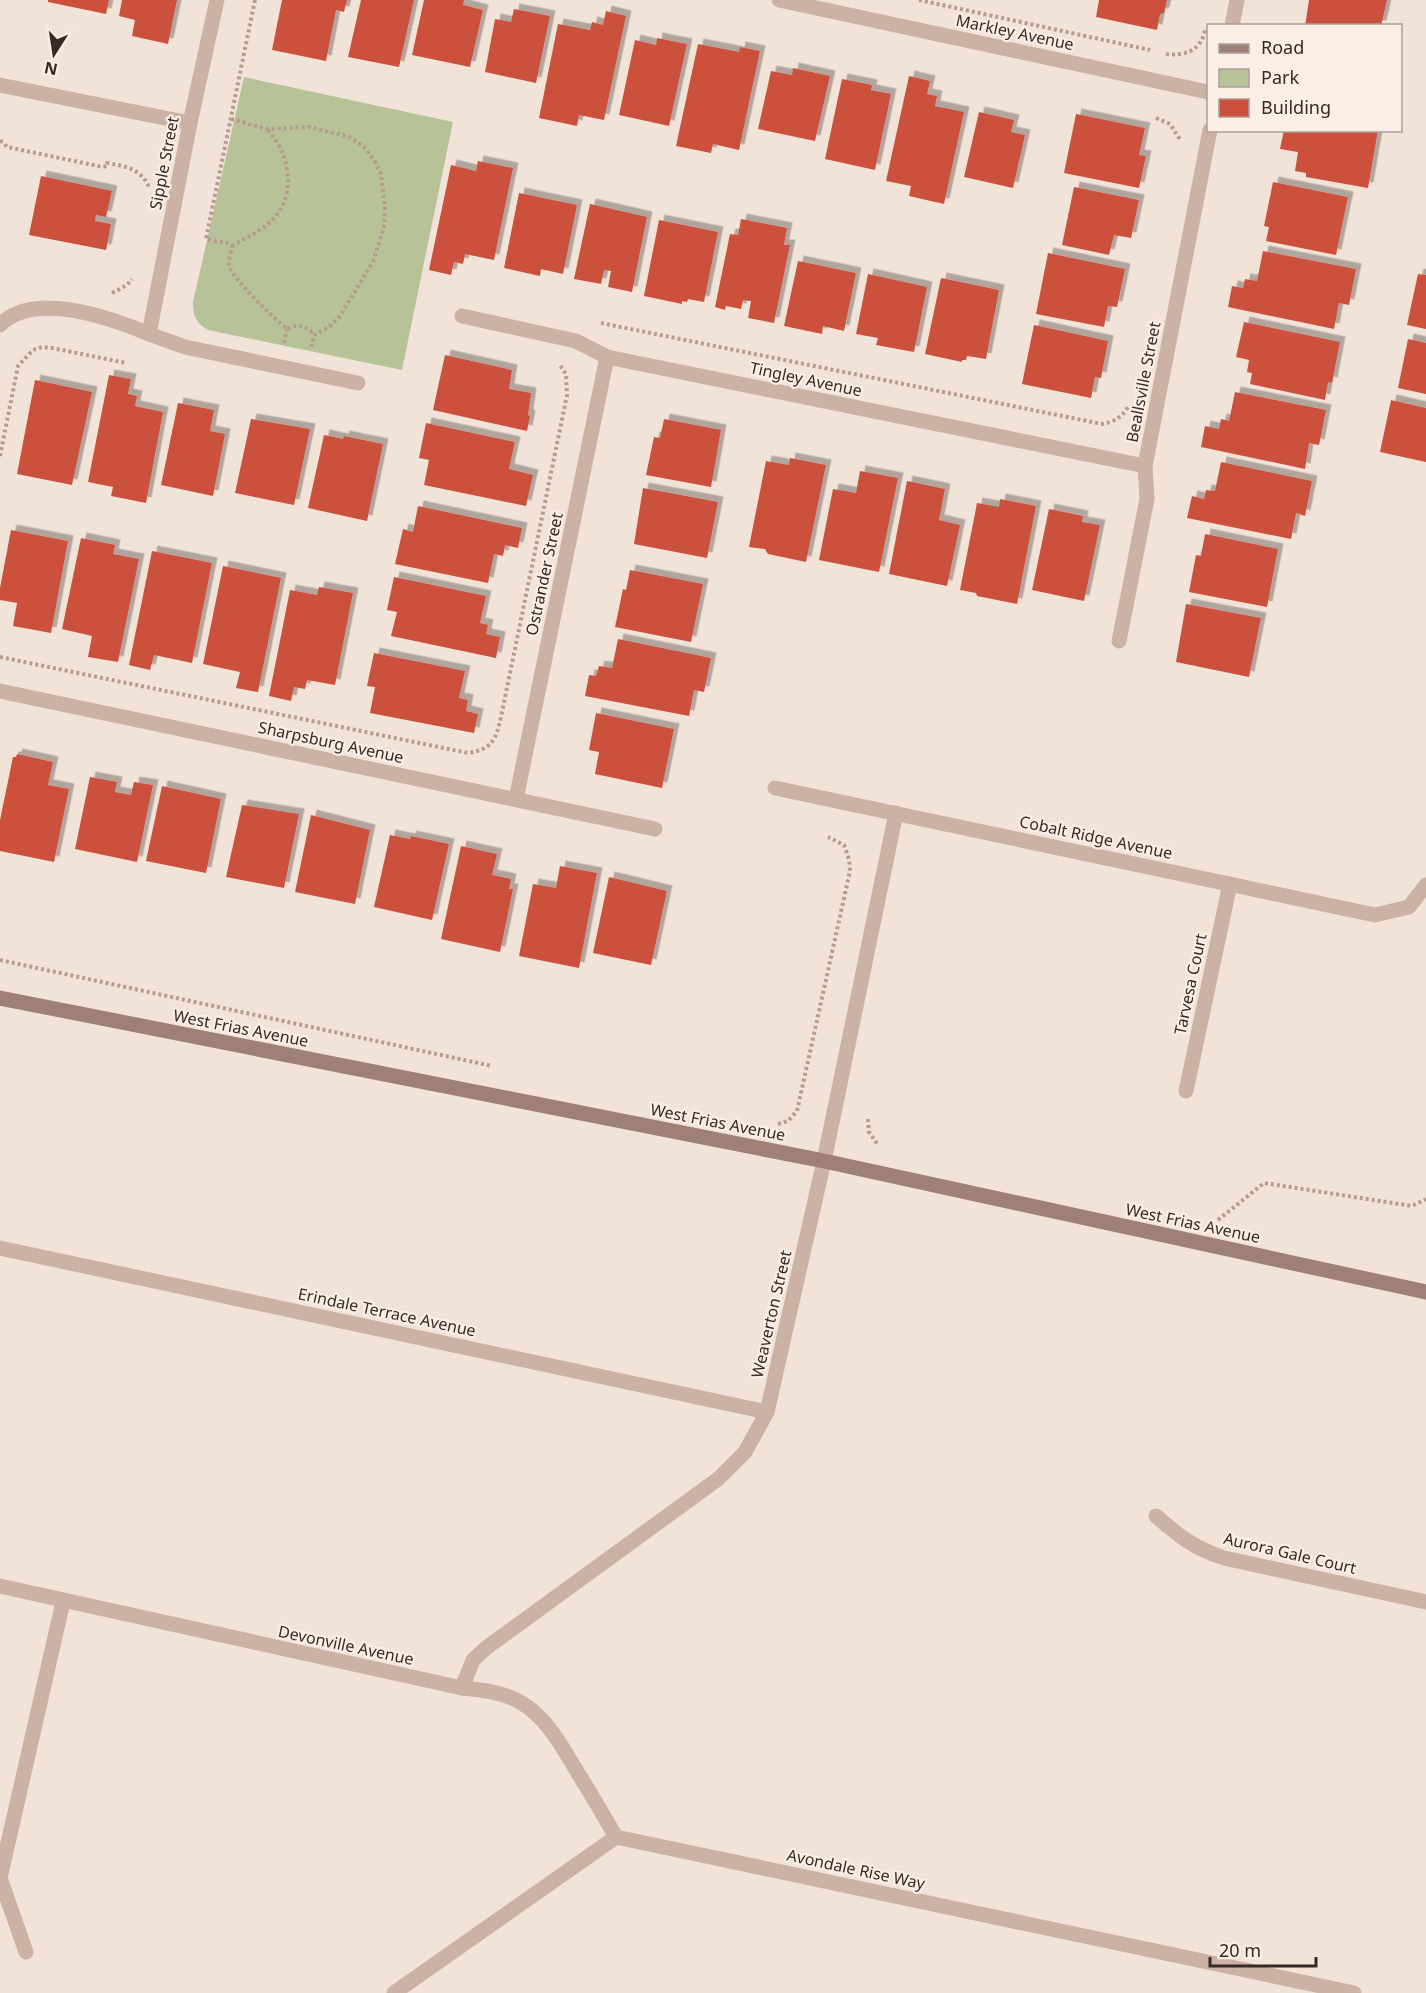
<svg xmlns="http://www.w3.org/2000/svg" width="1426" height="1993" viewBox="0 0 1426 1993" font-family="'Noto Sans',sans-serif">
  <defs>
    <filter id="shadow"><feDropShadow dx="5.5" dy="-5.5" stdDeviation="0" flood-color="#0004"/></filter>
  </defs>
  <rect width="100%" height="100%" fill="#f2e3d9"/>
  <!-- green -->
  <path fill="#b8c298" d="M244 77 453 122 402 370 208 330C196 323 193 316 193 302Z"/>
  <!-- building -->
  <g fill="#cb513e" filter="url(#shadow)">
    <polygon points="48,0 109,0 106,14 48,2"/>
    <polygon points="122,0 177,0 168,44 132,36 135,20 119,16"/>
    <polygon points="282,0 347,0 344,12 336,10 326,61 272,50"/>
    <polygon points="361,0 414,0 399,67 348,57"/>
    <polygon points="424,0 464,0 463,5 483,10 470,67 412,55"/>
    <polygon points="1099,0 1167,0 1164,13 1160,14 1157,30 1096,17"/>
    <polygon points="1309,0 1387,0 1381,26 1305,26"/>
    <polygon points="514,9 550,16 536,83 485,72 495,19 511,22"/>
    <polygon points="606,11 626,16 604,120 579,115 577,126 539,118 558,24 590,30 592,22 603,25"/>
    <polygon points="657,38 687,44 669,126 619,115 635,40 656,45"/>
    <polygon points="698,44 739,52 740,47 760,51 739,150 713,144 711,153 676,146"/>
    <polygon points="793,68 830,76 815,141 758,129 771,71 792,75"/>
    <polygon points="909,76 930,81 927,94 937,96 935,106 964,112 944,204 909,196 911,186 886,181"/>
    <polygon points="842,79 872,85 871,90 891,94 875,170 825,159"/>
    <polygon points="979,112 1014,120 1011,132 1025,135 1013,188 964,177"/>
    <polygon points="1076,114 1145,128 1139,155 1146,156 1139,188 1064,173"/>
    <polygon points="1284,130 1378,130 1368,188 1306,177 1306,173 1295,171 1298,152 1280,149"/>
    <polygon points="478,161 513,168 494,260 465,254 463,264 454,262 451,275 429,270 451,165 476,171"/>
    <polygon points="41,176 112,191 106,217 96,215 95,221 111,224 106,250 29,235"/>
    <polygon points="1273,182 1348,197 1336,255 1266,241 1269,227 1264,226"/>
    <polygon points="1074,187 1139,200 1131,238 1114,235 1109,255 1062,245"/>
    <polygon points="519,193 577,205 563,274 541,269 540,276 504,268"/>
    <polygon points="590,204 647,217 632,292 608,287 611,271 604,270 601,284 574,279"/>
    <polygon points="741,219 787,228 784,245 790,245 774,323 748,318 751,301 743,300 741,309 726,306 725,310 715,307 730,234 738,235"/>
    <polygon points="659,220 718,232 704,302 688,299 687,302 682,301 682,304 644,296"/>
    <polygon points="1263,251 1356,269 1349,305 1339,303 1334,329 1228,307 1232,286 1243,288 1245,279 1257,281"/>
    <polygon points="1048,253 1125,269 1117,307 1108,306 1104,327 1036,314"/>
    <polygon points="798,261 856,273 844,331 823,326 822,334 784,326"/>
    <polygon points="868,274 927,287 914,352 876,345 878,338 856,334"/>
    <polygon points="1418,274 1426,275 1426,329 1407,325"/>
    <polygon points="941,278 999,290 986,359 967,356 966,360 962,360 962,362 925,354"/>
    <polygon points="1244,322 1340,342 1332,383 1328,382 1325,400 1250,384 1252,373 1247,372 1249,360 1236,357"/>
    <polygon points="1034,325 1108,341 1101,378 1095,377 1091,398 1022,384"/>
    <polygon points="1408,339 1426,343 1426,394 1398,388"/>
    <polygon points="445,355 512,370 509,389 531,393 528,415 530,416 527,431 433,410"/>
    <polygon points="109,375 131,379 128,394 137,396 135,406 163,412 146,503 111,496 113,487 88,482"/>
    <polygon points="35,380 92,392 72,485 17,474"/>
    <polygon points="1235,392 1326,410 1319,445 1309,443 1305,469 1201,447 1205,426 1219,429 1221,419 1229,421"/>
    <polygon points="1391,400 1426,408 1426,462 1380,452"/>
    <polygon points="178,403 214,410 210,431 225,434 213,496 161,485"/>
    <polygon points="251,419 310,429 294,505 235,493"/>
    <polygon points="664,419 721,430 711,487 646,475 654,437 660,438"/>
    <polygon points="426,423 515,442 509,469 533,475 526,506 424,485 429,460 419,458"/>
    <polygon points="324,435 343,439 344,436 383,444 367,521 308,508"/>
    <polygon points="790,458 826,465 806,562 768,554 765,549 749,547 766,461 789,465"/>
    <polygon points="1221,462 1312,481 1305,516 1296,513 1291,539 1187,518 1192,496 1204,499 1206,490 1215,491"/>
    <polygon points="860,471 898,478 879,572 819,560 833,489 856,493"/>
    <polygon points="907,481 945,489 939,520 960,525 947,586 889,574"/>
    <polygon points="643,488 718,502 707,558 634,544"/>
    <polygon points="1000,499 1036,506 1017,604 977,596 976,593 960,590 977,503 999,507"/>
    <polygon points="418,506 522,528 518,548 505,545 503,556 494,554 488,583 395,564 403,529 413,532"/>
    <polygon points="1049,509 1083,516 1082,522 1100,525 1084,601 1032,590"/>
    <polygon points="11,530 68,541 51,633 13,626 17,603 0,600 0,588"/>
    <polygon points="1205,534 1278,549 1267,607 1189,592 1196,555 1201,556"/>
    <polygon points="81,538 115,545 113,554 139,559 118,662 88,657 92,636 62,629"/>
    <polygon points="152,551 212,563 192,663 154,655 150,670 129,665"/>
    <polygon points="223,566 281,578 258,692 236,688 240,672 203,664"/>
    <polygon points="630,570 703,584 691,642 615,627 623,589 626,590"/>
    <polygon points="394,577 486,596 480,623 488,625 486,634 500,637 496,658 391,636 397,612 387,610"/>
    <polygon points="319,587 353,593 335,685 307,680 305,689 294,687 291,701 269,696 290,590 317,595"/>
    <polygon points="1186,604 1261,618 1249,677 1176,662"/>
    <polygon points="618,639 711,658 704,692 694,690 689,716 585,696 589,675 596,676 599,666 612,668"/>
    <polygon points="374,653 465,671 459,698 468,700 466,711 478,714 474,733 370,713 375,687 367,686"/>
    <polygon points="596,713 674,729 662,788 595,774 599,752 589,750"/>
    <polygon points="17,754 53,762 48,785 69,789 54,862 0,851 0,820 13,757 16,757"/>
    <polygon points="90,777 117,782 115,792 131,795 134,782 153,785 137,862 75,849"/>
    <polygon points="162,786 221,799 206,873 146,861"/>
    <polygon points="242,805 299,814 284,888 226,877"/>
    <polygon points="311,815 370,830 355,904 295,892"/>
    <polygon points="390,835 410,839 411,836 449,844 432,920 374,907"/>
    <polygon points="461,846 497,854 492,875 511,879 509,889 513,889 500,952 441,939"/>
    <polygon points="560,866 597,873 579,968 519,956 533,884 556,888"/>
    <polygon points="609,877 667,891 651,965 593,953"/>
  </g>
  <g fill="none" stroke-linecap="round" stroke-linejoin="round">
    <!-- path -->
    <g stroke="#b69b8e" stroke-width="4" stroke-dasharray="3 3" stroke-linecap="butt">
      <path d="M255 0 206 239 227 243 232 246C231 252 229 259 229 265 231 278 276 320 287 329 297 323 307 326 314 335"/>
      <polyline points="919,0 1150,50"/>
      <path d="M1166 54C1185 56 1201 51 1205 30"/>
      <polyline points="1156,118 1170,124 1181,141"/>
      <polyline points="231,119 267,129 309,127 350,137 364,147 374,160 381,174 385,207 384,227 373,262 340,316 329,327 314,335 311,349"/>
      <path d="M0 141 3 142 7 147 103 167 107 166V163C125 166 141 169 149 187"/>
      <path d="M232 246C245 238 260 232 271 221 298 196 290 153 267 129"/>
      <polyline points="112,293 127,285 132,279"/>
      <path d="M601 323 1102 424C1114 422 1122 417 1128 407"/>
      <polyline points="284,343 287,329"/>
      <polyline points="0,456 18,366 33,350 42,347 52,348 126,363"/>
      <path d="M0 657 468 753C493 749 496 739 501 717L567 395 566 374 560 365"/>
      <polyline points="0,960 492,1066"/>
      <polyline points="868,1119 869,1132 878,1145"/>
      <polyline points="778,1124 788,1121 797,1111 850,871 849,859 844,845 828,837"/>
      <polyline points="1218,1220 1264,1183 1412,1206 1426,1199"/>
    </g>
    <!-- street -->
    <g stroke="#cbb2a4" stroke-width="15">
      <polyline points="779,0 1208,92"/>
      <polyline points="1232,26 1237,0"/>
      <polyline points="0,85 190,123"/>
      <polyline points="462,316 576,341 607,357 1145,466"/>
      <path d="M0 325C34 290 111 318 149 334L190 123 217 0"/>
      <polyline points="149,334 185,347 358,383"/>
      <polyline points="1119,641 1147,499 1145,466 1210,130"/>
      <polyline points="0,691 655,829"/>
      <polyline points="775,788 1375,915 1409,907 1426,885"/>
      <polyline points="516,799 607,357"/>
      <polyline points="1186,1091 1230,884"/>
      <polyline points="0,1248 767,1412"/>
      <path d="M1156 1516C1180 1537 1194 1548 1224 1558L1426 1602"/>
      <path d="M0 1586 462 1688C482 1690 503 1692 520 1702 548 1718 562 1747 578 1773 591 1794 604 1816 616 1837"/>
      <polyline points="462,1688 473,1660 486,1648 718,1479 745,1452 767,1412 824,1161 896,813"/>
      <polyline points="26,1952 0,1878 63,1602"/>
      <polyline points="394,1993 616,1837 1354,1993"/>
    </g>
    <!-- secondary -->
    <polyline stroke="#9e8076" stroke-width="15" points="0,998 824,1161 1426,1292"/>
  </g>
  <g text-anchor="middle" dominant-baseline="central" stroke-width="4.5" stroke-linejoin="round" paint-order="stroke">
    <!-- street labels -->
    <g font-size="16" fill="#362926" stroke="#faeee5">
      <text transform="translate(1015 32) rotate(12)">Markley Avenue</text>
      <text transform="translate(164 163) rotate(-79)">Sipple Street</text>
      <text transform="translate(806 379) rotate(12)">Tingley Avenue</text>
      <text transform="translate(1143 382) rotate(-79)">Beallsville Street</text>
      <text transform="translate(544 574) rotate(-78)">Ostrander Street</text>
      <text transform="translate(331 742) rotate(12)">Sharpsburg Avenue</text>
      <text transform="translate(1096 837) rotate(12)">Cobalt Ridge Avenue</text>
      <text transform="translate(1190 984) rotate(-78)">Tarvesa Court</text>
      <text transform="translate(241 1028) rotate(11)">West Frias Avenue</text>
      <text transform="translate(718 1122) rotate(11)">West Frias Avenue</text>
      <text transform="translate(1193 1223) rotate(12)">West Frias Avenue</text>
      <text transform="translate(387 1312) rotate(12)">Erindale Terrace Avenue</text>
      <text transform="translate(771 1314) rotate(-77)">Weaverton Street</text>
      <text transform="translate(1290 1553) rotate(13)">Aurora Gale Court</text>
      <text transform="translate(346 1645) rotate(12)">Devonville Avenue</text>
      <text transform="translate(856 1869) rotate(12)">Avondale Rise Way</text>
    </g>
  </g>
  <!-- legend -->
  <rect x="1207" y="24" width="195" height="108" fill="#faeee5" stroke="#ac9f99" stroke-width="1.5"/>
  <rect x="1219" y="44" width="30" height="9" fill="#9e8076" stroke="#ac9f99" stroke-width="1.5"/>
  <text x="1261" y="54" font-size="18" fill="#362926">Road</text>
  <rect x="1219" y="69" width="30" height="18" fill="#b8c298" stroke="#ac9f99" stroke-width="1.5"/>
  <text x="1261" y="84" font-size="18" fill="#362926">Park</text>
  <rect x="1219" y="99" width="30" height="18" fill="#cb513e" stroke="#ac9f99" stroke-width="1.5"/>
  <text x="1261" y="114" font-size="18" fill="#362926">Building</text>
  <!-- north arrow -->
  <g transform="translate(54 54) rotate(192)" stroke="#faeee5" stroke-width="4.5" paint-order="stroke">
  <path d="M0-4.5L10 22L0 15L-10 22Z" fill="#362926"/>
  <text y="-9" font-size="16" font-weight="bold" text-anchor="middle" fill="#362926">N</text>
  </g>
  <!-- scale -->
  <path d="M1210 1957v9h106v-9" fill="none" stroke="#362926" stroke-width="3"/>
  <text x="1219" y="1957" font-size="18" fill="#362926" stroke="#faeee5" stroke-width="4.5" paint-order="stroke">20 m</text>
</svg>
